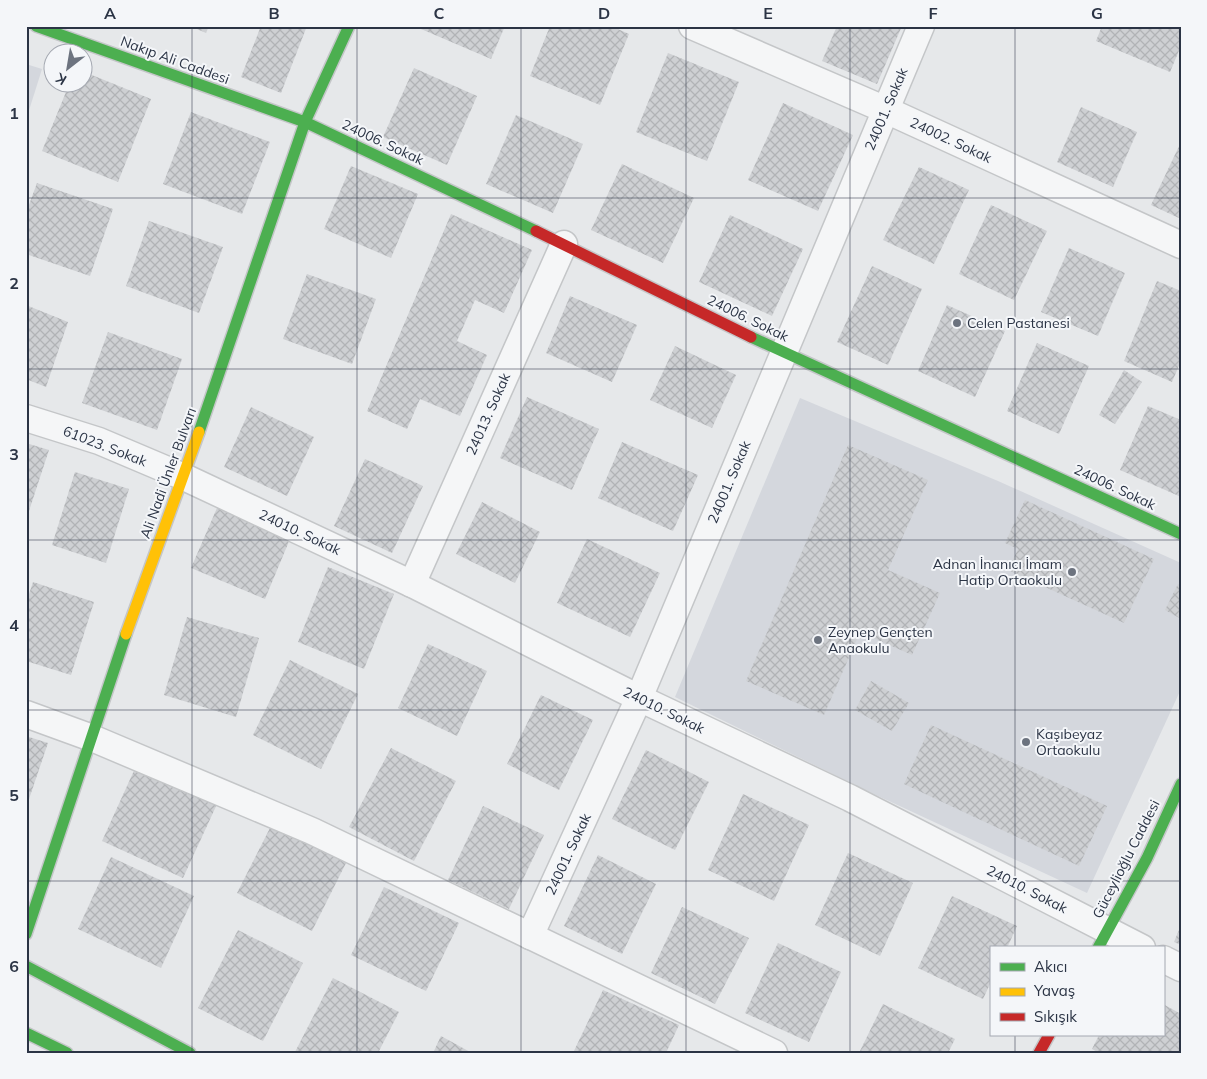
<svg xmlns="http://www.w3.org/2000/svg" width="1207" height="1079" viewBox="0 0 1207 1079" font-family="Mulish,sans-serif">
  <defs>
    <pattern id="building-cross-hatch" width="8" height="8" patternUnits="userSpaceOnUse" patternTransform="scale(1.25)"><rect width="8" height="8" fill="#ced0d3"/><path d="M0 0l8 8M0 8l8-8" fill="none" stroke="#b1b3b6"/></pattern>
  </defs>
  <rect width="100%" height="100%" fill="#e6e8ea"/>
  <!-- built -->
  <g fill="#d4d7dd">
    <polygon points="26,64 42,69 26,120"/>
    <polygon points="800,398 998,481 1181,563 1181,689 1087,893 876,795 675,697"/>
  </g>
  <!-- building -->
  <g fill="url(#building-cross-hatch)">
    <polygon points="190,26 209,26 206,33"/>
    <polygon points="261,26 307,26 281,93 241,77"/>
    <polygon points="422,26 505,26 491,59 421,29"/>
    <polygon points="550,26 611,26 629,34 600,105 530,76"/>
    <polygon points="837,26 902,26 877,84 822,61"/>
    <polygon points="1102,26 1181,26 1181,46 1170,72 1096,41"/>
    <polygon points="668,53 739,82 707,161 636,132"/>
    <polygon points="414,68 477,96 447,165 383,137"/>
    <polygon points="82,71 151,99 118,182 42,151 70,82 82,82"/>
    <polygon points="783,103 853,135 818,211 748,180"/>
    <polygon points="1081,107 1137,132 1113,187 1057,162"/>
    <polygon points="191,112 270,142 242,214 163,184"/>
    <polygon points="516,115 583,144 553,213 486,184"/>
    <polygon points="1181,142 1181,219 1151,205"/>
    <polygon points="622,164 694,198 663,263 591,230"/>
    <polygon points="351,166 418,194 391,258 324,229"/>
    <polygon points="919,167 969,190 934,264 883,240"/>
    <polygon points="37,183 113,209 90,276 26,254 26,213"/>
    <polygon points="991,205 1047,231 1014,300 959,274"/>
    <polygon points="451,214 532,250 504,313 475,300 457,341 487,355 460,416 420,399 407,429 367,411"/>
    <polygon points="730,215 803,249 772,316 699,282"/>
    <polygon points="149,221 223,247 199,313 126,286"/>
    <polygon points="1069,248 1125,273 1098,336 1041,312"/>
    <polygon points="872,266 922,289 888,365 837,342"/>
    <polygon points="307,274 376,299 352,364 283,339"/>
    <polygon points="1157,281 1181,291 1181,361 1172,382 1124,361"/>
    <polygon points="570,296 637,325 612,382 546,353"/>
    <polygon points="26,305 68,322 46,387 26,379"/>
    <polygon points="947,305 1005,331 975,397 918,371"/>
    <polygon points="108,332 182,359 157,430 82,403"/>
    <polygon points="1037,343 1089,366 1059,434 1007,411"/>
    <polygon points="675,346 736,375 712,428 650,400"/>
    <polygon points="1124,370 1142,382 1115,424 1099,415"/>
    <polygon points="527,397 599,429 572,490 500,458"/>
    <polygon points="1148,406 1181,420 1181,497 1120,470"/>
    <polygon points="251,407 314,437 287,496 224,467"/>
    <polygon points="622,442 698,475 673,531 598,498"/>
    <polygon points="26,443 49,450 27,517 26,517"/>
    <polygon points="848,445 928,480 888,570 940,593 912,655 860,632 824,715 746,681"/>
    <polygon points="365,459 423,486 392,553 334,526"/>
    <polygon points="75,472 129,489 106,563 52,545"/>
    <polygon points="1025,500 1154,559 1124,623 1008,570 1018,549 1005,543"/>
    <polygon points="482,502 540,532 515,583 456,554"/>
    <polygon points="217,508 290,539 265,599 191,568"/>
    <polygon points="587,539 660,573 630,637 557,603"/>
    <polygon points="328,567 394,594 364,669 298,642"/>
    <polygon points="33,582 94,602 71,675 26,661 26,603"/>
    <polygon points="1178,584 1181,585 1181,619 1165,610"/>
    <polygon points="187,617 259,638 236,717 164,695"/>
    <polygon points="428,644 487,671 457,736 398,708"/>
    <polygon points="290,660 358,694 321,769 253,735"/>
    <polygon points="871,681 909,703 892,731 855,710"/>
    <polygon points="541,695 593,720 559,790 507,764"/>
    <polygon points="931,725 1107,806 1079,866 904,784"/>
    <polygon points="26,736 48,743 27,805 26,805"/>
    <polygon points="391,748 456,781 414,861 349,827"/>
    <polygon points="646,750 709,782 675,850 612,819"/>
    <polygon points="137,764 218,802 183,878 102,841"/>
    <polygon points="743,794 809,825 774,901 708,870"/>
    <polygon points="483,806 544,835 509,909 448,880"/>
    <polygon points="272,824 347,861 312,931 237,893"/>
    <polygon points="848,853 913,883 880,956 815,925"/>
    <polygon points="598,855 656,884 622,954 564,926"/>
    <polygon points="111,857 194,896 161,968 78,929"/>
    <polygon points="384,887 459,923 426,991 351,955"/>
    <polygon points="952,896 1017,926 1007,948 991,948 991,982 983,999 918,968"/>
    <polygon points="682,907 749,938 715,1004 651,973"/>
    <polygon points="1181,925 1181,945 1174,942"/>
    <polygon points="238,930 303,963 263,1041 198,1008"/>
    <polygon points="778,943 841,972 809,1042 745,1013"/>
    <polygon points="333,978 399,1012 378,1053 295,1052"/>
    <polygon points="603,990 679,1025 666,1053 573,1053"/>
    <polygon points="883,1004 955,1039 948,1053 859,1053"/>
    <polygon points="1163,1004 1181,1014 1181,1053 1099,1053 1092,1049 1099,1035 1163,1035"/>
    <polygon points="441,1036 472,1053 433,1053"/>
  </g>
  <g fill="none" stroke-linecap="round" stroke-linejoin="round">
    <defs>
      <g id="street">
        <polyline points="692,26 886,110 1181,245"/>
        <polyline points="26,418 99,441 184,477 412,584 639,698 850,798 1142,948"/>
        <polyline points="412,584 564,244"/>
        <polyline points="26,714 92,738 312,831 774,1053"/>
        <polyline points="530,936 639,698 921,26"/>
        <polyline points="1163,959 1181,968"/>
      </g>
      <g id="fast">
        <polyline points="36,26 305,122 536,231"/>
        <polyline points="751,337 1181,534"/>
        <polyline points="199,432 305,122 349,26"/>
        <polyline points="26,934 126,634"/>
        <polyline points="1098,948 1147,858 1181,784"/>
        <polyline points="26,966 190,1053"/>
        <polyline points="26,1033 67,1053"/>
      </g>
      <polyline id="slow" points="126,634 199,432"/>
      <g id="jam">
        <polyline points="536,231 751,337"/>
        <polyline points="1039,1053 1049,1035"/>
      </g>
    </defs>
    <!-- street casing -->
    <use href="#street" stroke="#c4c6c8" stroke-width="29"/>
    <!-- fast casing -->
    <use href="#fast" stroke="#c4c6c8" stroke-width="14"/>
    <!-- slow casing -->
    <use href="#slow" stroke="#c4c6c8" stroke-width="14"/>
    <!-- jam casing -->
    <use href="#jam" stroke="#c4c6c8" stroke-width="14"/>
    <!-- street -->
    <use href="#street" stroke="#f5f6f7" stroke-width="26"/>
    <!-- fast -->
    <use href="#fast" stroke="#4caf50" stroke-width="11"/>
    <!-- slow -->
    <use href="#slow" stroke="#ffc107" stroke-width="11"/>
    <!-- jam -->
    <use href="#jam" stroke="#c62828" stroke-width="11"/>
  </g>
  <!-- grid -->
  <path fill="none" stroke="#2b3445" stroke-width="1" stroke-opacity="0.55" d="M192 26V1053M357 26V1053M521 26V1053M686 26V1053M850 26V1053M1015 26V948M26 198H1181M26 369H1181M26 540H1181M26 710H1181M26 881H1181M1015 1035V1053"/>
  <!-- markers -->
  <g fill="#6c737f" stroke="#f4f6f9" stroke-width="2">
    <circle cx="957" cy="323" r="5"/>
    <circle cx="1072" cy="572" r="5"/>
    <circle cx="818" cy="640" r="5"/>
    <circle cx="1026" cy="742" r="5"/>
  </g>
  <g text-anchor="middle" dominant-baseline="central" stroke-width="4" stroke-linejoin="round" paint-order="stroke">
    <!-- street labels -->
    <g font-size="14" fill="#2b3445" stroke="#f4f6f9">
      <text transform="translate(175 60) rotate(20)">Nakıp Ali Caddesi</text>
      <text transform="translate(886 109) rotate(-67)">24001. Sokak</text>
      <text transform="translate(951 140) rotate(25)">24002. Sokak</text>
      <text transform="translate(383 142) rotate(25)">24006. Sokak</text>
      <text transform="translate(748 318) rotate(26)">24006. Sokak</text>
      <text transform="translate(488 414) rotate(-66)">24013. Sokak</text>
      <text transform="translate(105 446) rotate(21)">61023. Sokak</text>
      <text transform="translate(168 473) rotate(-70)">Ali Nadi Ünler Bulvarı</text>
      <text transform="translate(729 482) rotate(-67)">24001. Sokak</text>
      <text transform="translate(1115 487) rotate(25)">24006. Sokak</text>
      <text transform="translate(300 532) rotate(25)">24010. Sokak</text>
      <text transform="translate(664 710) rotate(26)">24010. Sokak</text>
      <text transform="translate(568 854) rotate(-65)">24001. Sokak</text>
      <text transform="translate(1126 859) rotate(-63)">Güceylioğlu Caddesi</text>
      <text transform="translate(1027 889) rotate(27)">24010. Sokak</text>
    </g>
    <!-- poi labels -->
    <g font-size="14" fill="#2b3445" stroke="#f4f6f9" text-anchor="start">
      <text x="967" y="323">Celen Pastanesi</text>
      <text x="1062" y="564" text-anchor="end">Adnan İnanıcı İmam<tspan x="1062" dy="16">Hatip Ortaokulu</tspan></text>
      <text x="828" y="632">Zeynep Gençten<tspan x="828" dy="16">Anaokulu</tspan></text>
      <text x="1036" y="734">Kaşıbeyaz<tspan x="1036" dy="16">Ortaokulu</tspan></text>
    </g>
  </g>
  <!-- border -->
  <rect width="1207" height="1079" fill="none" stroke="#f4f6f9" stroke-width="55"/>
  <!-- legend -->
  <rect x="990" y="946" width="175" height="90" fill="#f4f6f9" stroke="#a4a8b1"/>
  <rect x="1000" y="963" width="25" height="8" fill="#4caf50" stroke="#a4a8b1"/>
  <text x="1034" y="972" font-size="15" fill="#2b3445">Akıcı</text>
  <rect x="1000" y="988" width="25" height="8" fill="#ffc107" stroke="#a4a8b1"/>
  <text x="1034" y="996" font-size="15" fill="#2b3445">Yavaş</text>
  <rect x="1000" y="1013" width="25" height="8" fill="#c62828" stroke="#a4a8b1"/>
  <text x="1034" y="1022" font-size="15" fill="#2b3445">Sıkışık</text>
  <!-- north arrow -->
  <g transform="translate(68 68) rotate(211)"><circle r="24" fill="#f4f6f9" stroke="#a4a8b1"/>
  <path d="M0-4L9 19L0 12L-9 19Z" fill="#6c737f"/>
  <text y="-8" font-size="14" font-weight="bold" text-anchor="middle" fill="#2b3445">K</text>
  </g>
  <rect x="28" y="28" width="1152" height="1024" fill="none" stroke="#2b3445" stroke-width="2"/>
  <g font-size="16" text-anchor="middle" font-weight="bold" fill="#2b3445">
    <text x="110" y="19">A</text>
    <text x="274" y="19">B</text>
    <text x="439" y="19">C</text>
    <text x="604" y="19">D</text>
    <text x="768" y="19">E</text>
    <text x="933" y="19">F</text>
    <text x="1097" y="19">G</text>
    <text x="14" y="119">1</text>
    <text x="14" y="289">2</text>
    <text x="14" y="460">3</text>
    <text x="14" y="631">4</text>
    <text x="14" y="801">5</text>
    <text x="14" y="972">6</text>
  </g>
</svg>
